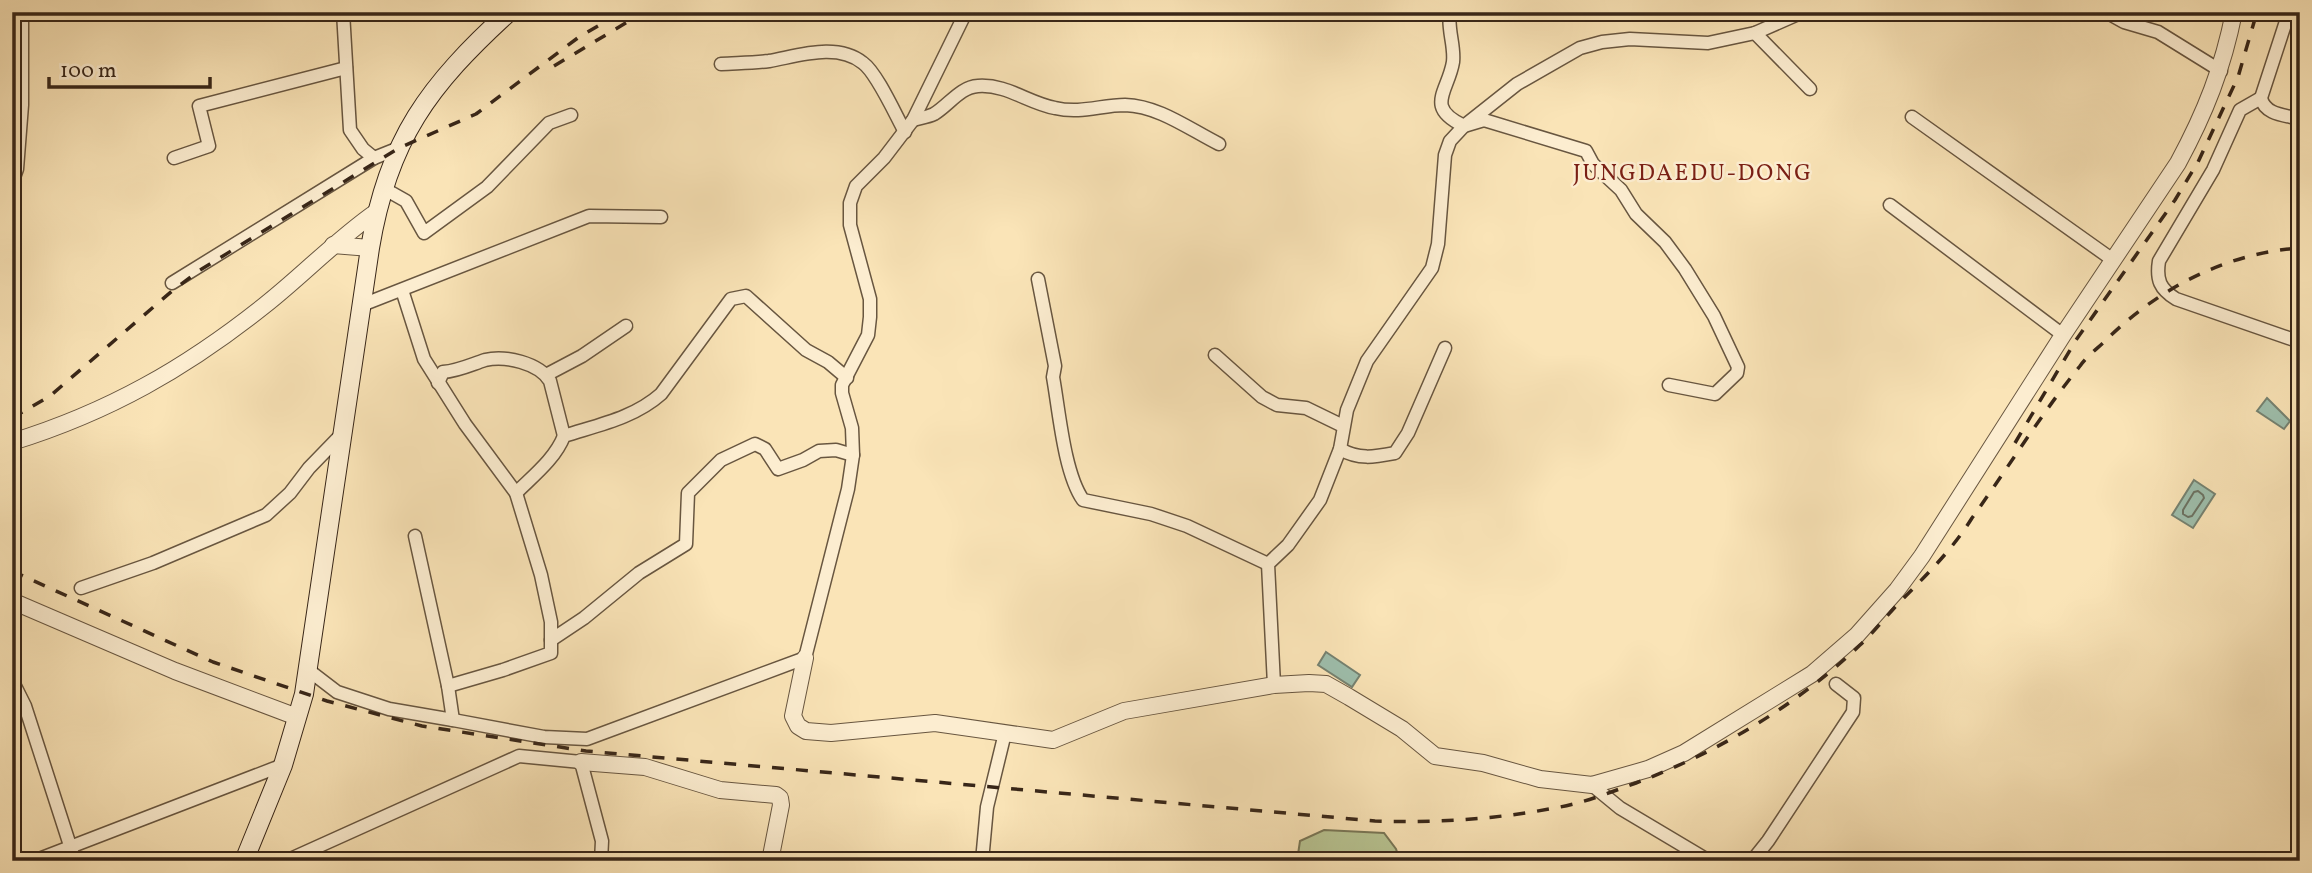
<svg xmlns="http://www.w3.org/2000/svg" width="2312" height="873" viewBox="0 0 2312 873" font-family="Vollkorn,serif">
  <rect width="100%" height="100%" fill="#fae4b7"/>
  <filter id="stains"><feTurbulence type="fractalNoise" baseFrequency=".00286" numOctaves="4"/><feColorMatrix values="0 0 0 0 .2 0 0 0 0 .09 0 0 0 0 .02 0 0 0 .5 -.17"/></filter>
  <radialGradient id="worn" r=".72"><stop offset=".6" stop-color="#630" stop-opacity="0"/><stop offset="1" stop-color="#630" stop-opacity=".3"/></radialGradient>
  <!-- green -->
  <polygon fill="#b8c593" stroke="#787656" stroke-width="2" points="1324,830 1384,833 1396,849 1400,861 1297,861 1300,841"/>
  <!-- water -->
  <g fill="#9ebfad" stroke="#758271" stroke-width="2">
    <polygon points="2267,398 2290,421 2284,429 2257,411"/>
    <polygon points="2194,480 2215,494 2193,528 2172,515"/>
    <polygon points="1326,652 1360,675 1352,687 1318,665"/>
  </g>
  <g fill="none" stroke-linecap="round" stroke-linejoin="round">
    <!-- shore -->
    <polygon stroke="#6b7262" stroke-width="2" points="2198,491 2203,495 2204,498 2192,516 2188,517 2183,514 2183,510 2194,492"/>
    <defs>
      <g id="minor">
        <polyline points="343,12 350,130 363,149 374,158"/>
        <path d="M1450 12C1447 29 1455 45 1453 62 1448 92 1424 107 1464 126L1484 120 1586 151 1593 164 1621 190 1636 214 1665 242 1685 269 1714 316 1738 367 1737 373 1715 394 1669 385"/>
        <polyline points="2106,12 2124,22 2158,32 2221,71"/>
        <path d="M2289 12 2261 98C2265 115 2285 115 2300 119"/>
        <polyline points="1755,33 1810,89"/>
        <path d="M721 64C737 63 753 63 769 61 798 56 837 42 863 63 877 73 896 116 905 132"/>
        <path d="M2261 98 2240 110 2213 170 2159 261C2156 280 2160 289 2176 299L2300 342"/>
        <polyline points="1912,117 2113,260"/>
        <path d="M913 120C920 118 928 117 934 114 949 105 960 87 978 86 1007 84 1028 103 1055 108 1081 114 1101 105 1125 105 1159 106 1189 129 1219 144"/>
        <polyline points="174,158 209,146 199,106 346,68"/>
        <polyline points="12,183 17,169 22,105 22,12"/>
        <polyline points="383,188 406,201 424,233 487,187 549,123 571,115"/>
        <polyline points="1890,205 2063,335"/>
        <path d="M1038 279 1055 366 1053 377C1059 410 1064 473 1083 500L1151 514 1187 526 1268 564"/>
        <polyline points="172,283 374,158 399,148"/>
        <polyline points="402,290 424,359 465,424 516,493 541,575 551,622 551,653 503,670 448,686"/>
        <polyline points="362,305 589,216 661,217"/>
        <polyline points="1215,355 1262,397 1277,405 1306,408 1343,426"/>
        <polyline points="546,375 582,356 626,326"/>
        <path d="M438 383 443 372C458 371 470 365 485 360 505 355 539 363 550 381L564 436"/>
        <path d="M1340 449C1359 460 1374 457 1395 453L1408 433 1445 348"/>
        <path d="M516 493C533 476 555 459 564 436 598 425 634 418 661 394L731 299 746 296 806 350 828 362 847 378"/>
        <polyline points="81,588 153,563 266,515 290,493 309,468 341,435"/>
        <polyline points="551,640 584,618 639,573 686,544 688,493 721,460 755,444 765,449 778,469 803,460 819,451 836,450 853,455"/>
        <polyline points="307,669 337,692 389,709 453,720 448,686 415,536"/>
        <polyline points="12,680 25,706 75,861"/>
        <polyline points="1274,685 1268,564 1288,545 1320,500 1340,449 1347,410 1367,361 1432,268 1438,244 1445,155 1450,141 1464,126 1517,84 1580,48 1602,42 1630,39 1708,43 1755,33 1796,15 1809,12"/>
        <polyline points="453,720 544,737 587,739 805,658 848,489 853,455 852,428 842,393 842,385 868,335 870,317 870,299 850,225 850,203 856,186 884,158 913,120 966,12"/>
        <polyline points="1592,785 1620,808 1709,861"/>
        <polyline points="39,859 283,765"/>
        <polyline points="286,861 519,756 581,762 602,841 601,861"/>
        <polyline points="982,861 987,807 1005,733"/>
        <polyline points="1752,861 1768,841 1853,712 1854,698 1836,684"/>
      </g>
      <g id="tertiary">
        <polyline points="333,245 370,248"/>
        <path d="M12 442C109 412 186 368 265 305 303 275 336 240 376 212"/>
        <polyline points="12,601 175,671 297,717"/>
        <path d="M805 658 793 716 798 726 806 731 831 733 935 723 1053 740 1124 711 1274 685 1309 683 1326 684 1349 697 1402 729 1435 756 1483 763 1540 779 1592 785 1648 769 1684 753 1812 674 1857 635 1897 590 1922 556 2063 335 2178 163C2205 113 2223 68 2234 12"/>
        <polyline points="581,762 645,767 720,790 776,795 780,798 781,805 770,861"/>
      </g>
      <path id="secondary" d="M244 861 283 765 304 694 370 248C388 139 429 85 509 12"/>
    </defs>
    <!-- minor casing -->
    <use href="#minor" stroke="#685640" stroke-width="15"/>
    <!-- tertiary casing -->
    <use href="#tertiary" stroke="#685640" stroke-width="18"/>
    <!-- secondary casing -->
    <use href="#secondary" stroke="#382618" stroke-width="20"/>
    <!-- minor -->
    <use href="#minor" stroke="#fcedd0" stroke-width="12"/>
    <!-- tertiary -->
    <use href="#tertiary" stroke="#fcedd0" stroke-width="16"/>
    <!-- secondary -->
    <use href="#secondary" stroke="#fcedd0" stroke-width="18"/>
    <!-- rail -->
    <g stroke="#382618" stroke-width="3.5" stroke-dasharray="12 12" stroke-linecap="butt">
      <polyline points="554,66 644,12"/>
      <polyline points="12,418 50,396 172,291 200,270 399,148 476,114 579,37 622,12"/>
      <polyline points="2015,443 2076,340 2175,200 2198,162 2238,77 2257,12"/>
      <path d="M12 571 213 662 327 701 422 726 586 751 1375 821C1438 823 1499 819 1560 807 1586 802 1611 792 1636 783 1718 752 1796 706 1860 645 1873 633 1884 619 1896 606 1923 578 1951 552 1972 518 2008 468 2041 414 2080 366 2087 356 2098 348 2106 340 2159 288 2226 253 2300 248"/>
    </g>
  </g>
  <g text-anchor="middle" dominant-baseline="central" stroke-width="5" stroke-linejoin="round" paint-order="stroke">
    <!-- quarter labels -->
    <g font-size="23" letter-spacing="2" fill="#7a1f14" stroke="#fcedd0">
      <text x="1693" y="174">JUNGDAEDU-DONG</text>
    </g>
  </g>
  <!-- margin -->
  <rect width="2312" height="873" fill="none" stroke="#fae4b7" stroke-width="42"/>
  <rect x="14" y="14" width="2284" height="845" fill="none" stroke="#382618" stroke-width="3.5"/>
  <rect x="21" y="21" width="2270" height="831" fill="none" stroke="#382618" stroke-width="2"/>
  <!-- scale -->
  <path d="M49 77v10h161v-10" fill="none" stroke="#382618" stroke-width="3.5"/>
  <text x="60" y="77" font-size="21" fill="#382618" stroke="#fcedd0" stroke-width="5" paint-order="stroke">100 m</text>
  <rect width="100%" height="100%" filter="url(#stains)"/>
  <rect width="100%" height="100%" fill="url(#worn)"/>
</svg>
